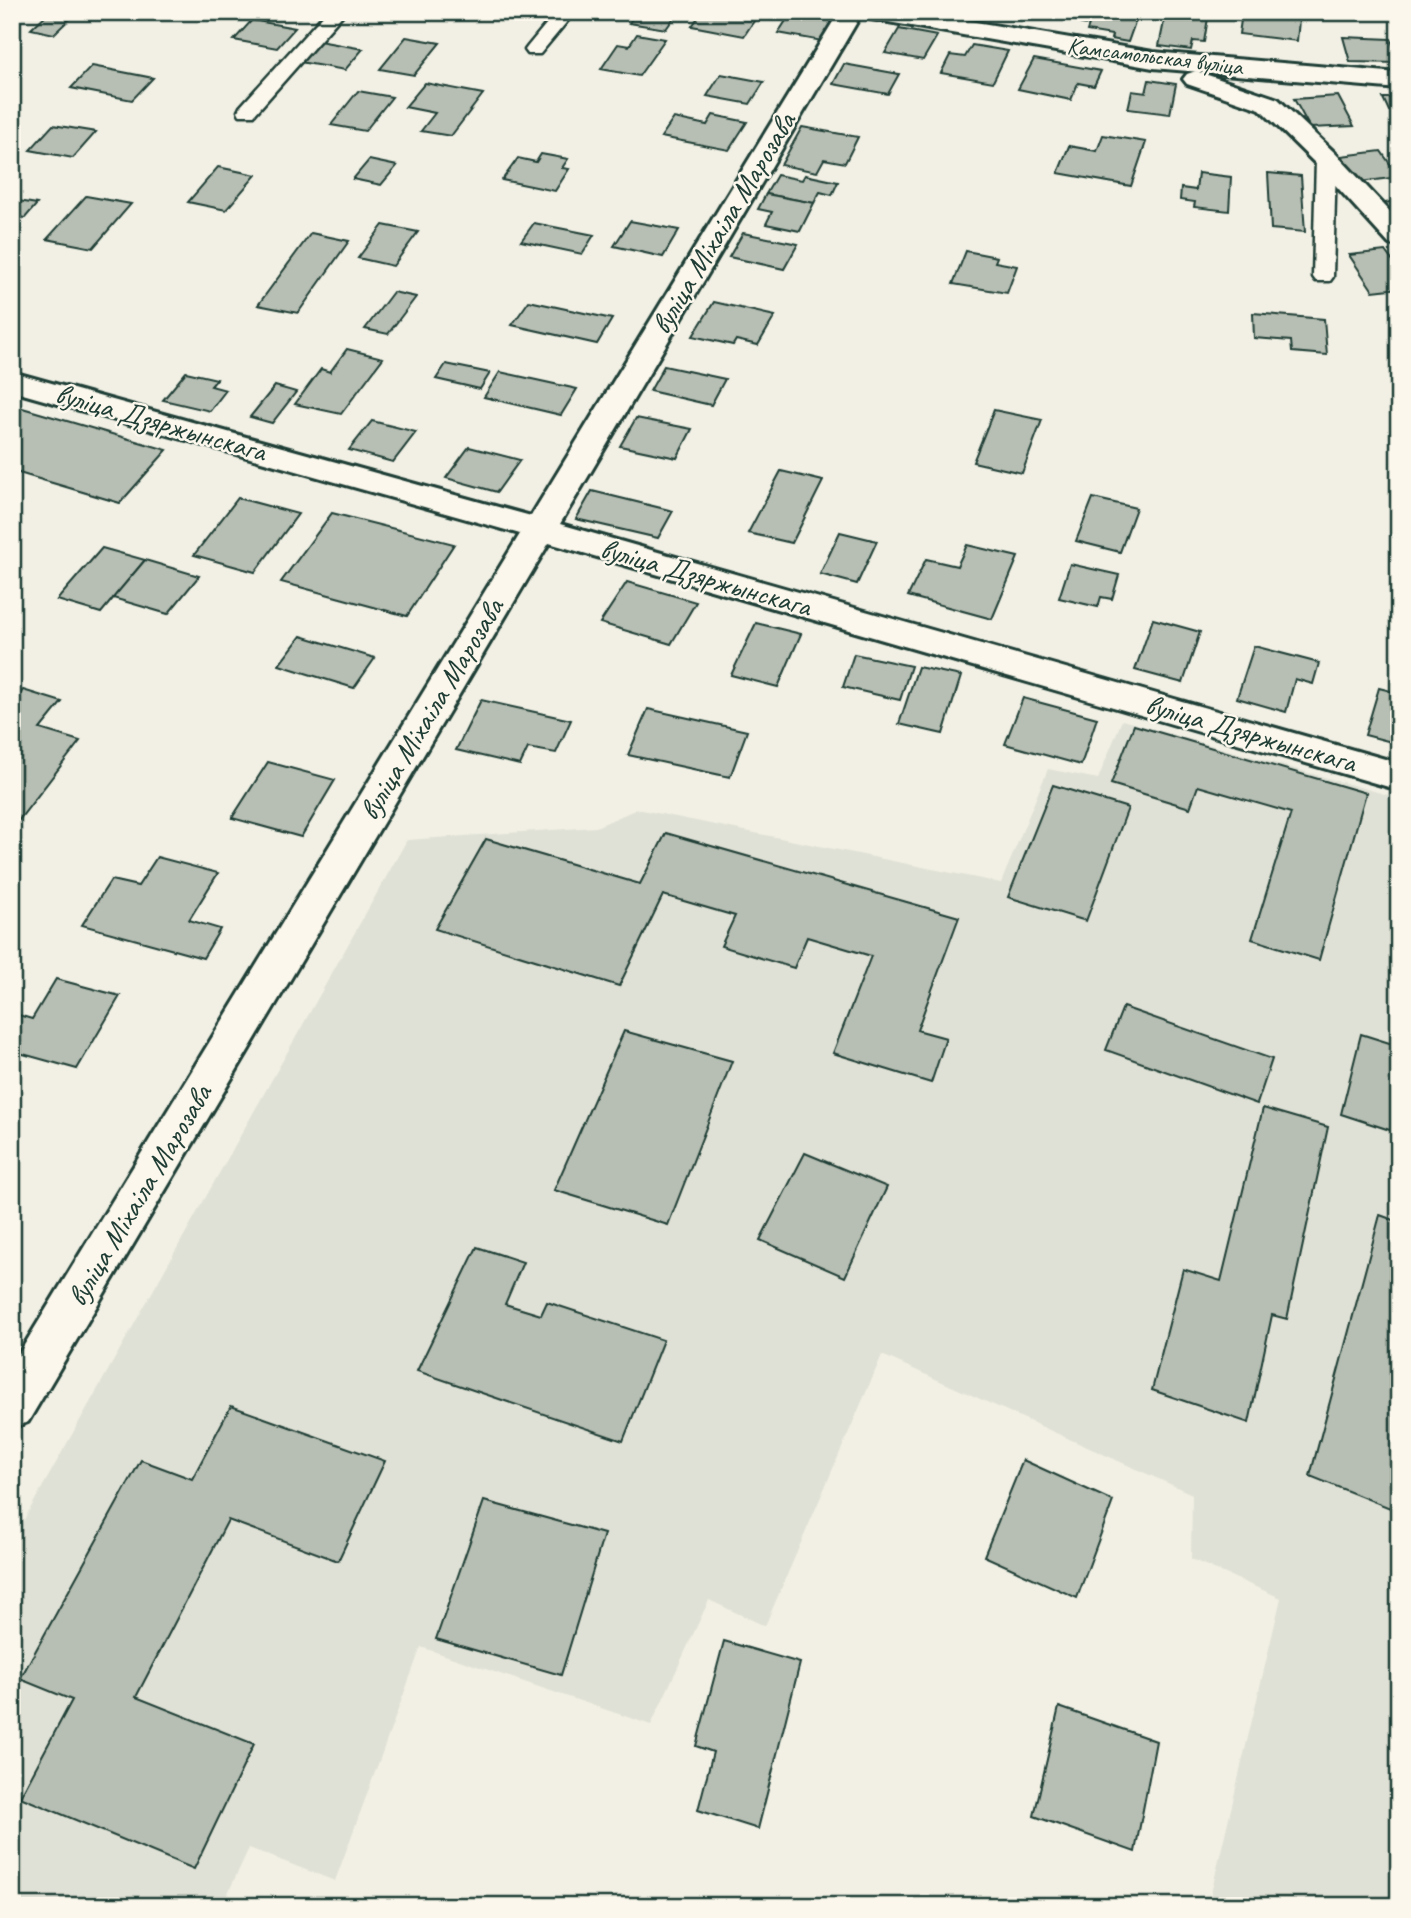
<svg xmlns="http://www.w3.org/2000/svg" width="1411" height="1918" viewBox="0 0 1411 1918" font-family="Caveat,sans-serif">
  <rect width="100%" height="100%" fill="#f2f0e5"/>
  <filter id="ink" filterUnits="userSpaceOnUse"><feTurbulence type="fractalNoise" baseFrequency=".0143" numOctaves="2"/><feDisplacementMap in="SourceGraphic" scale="14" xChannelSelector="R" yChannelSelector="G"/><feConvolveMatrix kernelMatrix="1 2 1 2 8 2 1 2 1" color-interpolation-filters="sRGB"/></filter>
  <g filter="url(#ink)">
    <!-- built -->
    <polygon fill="#e0e1d6" points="1122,720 1388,795 1399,832 1399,1906 1208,1906 1281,1598 1191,1559 1192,1494 882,1355 765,1626 709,1600 651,1725 421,1647 335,1881 249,1848 222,1906 12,1906 12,1541 407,840 596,827 637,809 1001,883 1048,769 1098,779"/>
    <!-- building -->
    <g fill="#b7beb3" stroke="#1f3d34" stroke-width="2">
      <polygon points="49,12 77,12 54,34 31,29"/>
      <polygon points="637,12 678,12 666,29 629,23"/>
      <polygon points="702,12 760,12 744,36 692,26"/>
      <polygon points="1085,12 1130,12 1138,14 1128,42 1111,39 1112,35 1087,31 1089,25 1081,24"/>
      <polygon points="1166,12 1209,12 1204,42 1193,41 1191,50 1159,46"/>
      <polygon points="791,13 834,20 822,41 778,33"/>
      <polygon points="1242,13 1299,20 1297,41 1239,34"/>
      <polygon points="252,20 295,28 277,48 234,40"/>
      <polygon points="899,29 937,36 923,60 885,53"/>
      <polygon points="637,34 665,39 639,76 601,69 618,44 629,46"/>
      <polygon points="406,37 440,43 414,75 380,69"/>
      <polygon points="1343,37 1391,39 1399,63 1350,62"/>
      <polygon points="319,41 363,49 345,70 300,62"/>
      <polygon points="972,45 1008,51 993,82 941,73 950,55 965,57"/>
      <polygon points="1034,59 1101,71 1094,86 1078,83 1071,100 1018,89"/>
      <polygon points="844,64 899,74 888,94 833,84"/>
      <polygon points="92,66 153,78 132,100 71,88"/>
      <polygon points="721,74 764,82 750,104 707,96"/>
      <polygon points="1149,80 1176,84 1170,114 1128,109 1132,91 1146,93"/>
      <polygon points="425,83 483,94 451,136 421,131 435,113 405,107"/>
      <polygon points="358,91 392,97 365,131 331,125"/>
      <polygon points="1338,96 1354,126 1310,128 1294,99"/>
      <polygon points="1383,98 1399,98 1399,112 1389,111"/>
      <polygon points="713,115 747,122 729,150 661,137 674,118 707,125"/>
      <polygon points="53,125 96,132 73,158 30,150"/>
      <polygon points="802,127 858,137 845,163 824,159 817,172 781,165"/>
      <polygon points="1103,135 1146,142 1131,186 1058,173 1069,146 1097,151"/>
      <polygon points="1381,151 1399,177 1360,182 1341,156"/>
      <polygon points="541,154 568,159 562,168 569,169 555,191 502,180 518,158 536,162"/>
      <polygon points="369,160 397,166 381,185 353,179"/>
      <polygon points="218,167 256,175 226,210 188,202"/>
      <polygon points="1198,173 1231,177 1229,211 1194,207 1195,202 1180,200 1181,188 1196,190"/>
      <polygon points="1268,173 1301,176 1305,232 1271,229"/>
      <polygon points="777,175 802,180 805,175 838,182 832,195 820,192 814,203 766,194"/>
      <polygon points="766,194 814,203 800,231 766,224 772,212 758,209"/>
      <polygon points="86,196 131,204 93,248 47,239"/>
      <polygon points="12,200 37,204 25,218 12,216"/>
      <polygon points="1399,200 1399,228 1376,205"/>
      <polygon points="630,221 679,230 663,257 614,246"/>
      <polygon points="534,223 594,235 582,254 521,241"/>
      <polygon points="383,225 418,232 393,266 358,258"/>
      <polygon points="311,233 349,241 298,313 258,305"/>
      <polygon points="743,233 798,244 784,269 729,257"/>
      <polygon points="966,251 997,257 995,262 1017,266 1007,293 953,284"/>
      <polygon points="1385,251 1399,270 1399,288 1373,291 1349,255"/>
      <polygon points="393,292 416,297 388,334 365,329"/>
      <polygon points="529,301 612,319 597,344 512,325"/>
      <polygon points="714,302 775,316 758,345 736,340 733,345 693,336"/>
      <polygon points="1253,313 1324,319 1327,355 1292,352 1291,341 1254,338"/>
      <polygon points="347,349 383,358 341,414 295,404 321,369 330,372"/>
      <polygon points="446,364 490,373 480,389 436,379"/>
      <polygon points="664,366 725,379 711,405 650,391"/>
      <polygon points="186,372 217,379 211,386 226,390 210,411 163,400"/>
      <polygon points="500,372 577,389 561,415 484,397"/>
      <polygon points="275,386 296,392 272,423 250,417"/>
      <polygon points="12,405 167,450 120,503 12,471"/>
      <polygon points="994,410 1042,420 1022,473 973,462"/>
      <polygon points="636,418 692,429 677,458 620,446"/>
      <polygon points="372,421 416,432 393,462 349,450"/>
      <polygon points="469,447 520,460 497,492 446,478"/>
      <polygon points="781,471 823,481 792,543 748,533"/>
      <polygon points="592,491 673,511 658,538 576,519"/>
      <polygon points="238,498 298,514 255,572 194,555"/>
      <polygon points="1093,498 1136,508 1120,552 1076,541"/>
      <polygon points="332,513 454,544 407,616 281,582"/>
      <polygon points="840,532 877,541 857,584 820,574"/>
      <polygon points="967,545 1018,557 992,619 908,596 926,559 957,566"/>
      <polygon points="102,548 145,560 101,613 57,600"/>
      <polygon points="145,560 199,576 168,614 113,598"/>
      <polygon points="1070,564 1119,575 1112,599 1101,597 1098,607 1059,598"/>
      <polygon points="627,582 696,602 671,644 600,623"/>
      <polygon points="1153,619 1200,632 1183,683 1135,670"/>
      <polygon points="756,623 801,634 778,687 731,675"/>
      <polygon points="301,636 375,658 354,688 279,665"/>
      <polygon points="1254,646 1319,663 1313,684 1295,679 1286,712 1237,698"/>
      <polygon points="854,654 911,666 900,700 843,687"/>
      <polygon points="918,667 961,676 943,734 899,724"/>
      <polygon points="1379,688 1399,693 1399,744 1365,735"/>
      <polygon points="23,690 62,702 40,729 80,741 12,829 12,704"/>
      <polygon points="1023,698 1097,718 1081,765 1005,744"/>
      <polygon points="481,700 571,720 556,753 528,748 520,765 456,750"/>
      <polygon points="648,709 747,731 730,777 628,755"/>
      <polygon points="1134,725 1366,793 1319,960 1252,939 1291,813 1198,786 1190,808 1111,784"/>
      <polygon points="268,762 335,780 301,837 232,818"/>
      <polygon points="1053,785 1128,808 1086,921 1008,897"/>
      <polygon points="666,833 959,917 917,1030 946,1038 931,1083 833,1053 871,956 807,937 794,968 721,946 735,916 663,895 619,986 435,929 486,839 640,884"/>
      <polygon points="157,857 218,873 189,920 220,929 203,958 82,925 111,880 138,886"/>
      <polygon points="56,979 120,996 77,1069 12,1051 12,1013 32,1019"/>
      <polygon points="1123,1007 1272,1059 1257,1104 1106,1050"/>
      <polygon points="624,1031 732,1061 668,1225 554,1190"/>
      <polygon points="1361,1034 1399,1046 1399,1133 1341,1114"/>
      <polygon points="1263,1108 1328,1127 1287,1319 1272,1315 1249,1423 1152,1390 1183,1269 1221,1281"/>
      <polygon points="805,1153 887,1187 845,1277 760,1240"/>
      <polygon points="1380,1215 1399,1222 1399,1470 1390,1508 1310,1476"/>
      <polygon points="477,1247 523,1262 505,1304 541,1315 547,1302 663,1340 623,1441 417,1371"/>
      <polygon points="231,1406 385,1461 338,1561 228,1520 136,1697 254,1744 194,1869 20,1797 72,1700 20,1679 141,1460 192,1479"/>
      <polygon points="1023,1460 1113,1501 1077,1598 984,1556"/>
      <polygon points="484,1501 604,1534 561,1675 436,1639"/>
      <polygon points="724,1641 800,1663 758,1829 698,1810 713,1752 696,1746"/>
      <polygon points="1059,1707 1156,1741 1135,1852 1034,1816"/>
    </g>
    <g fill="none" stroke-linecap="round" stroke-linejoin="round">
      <defs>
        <g id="service">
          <polygon points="326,12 345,12 254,115 240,115 238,111 240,107"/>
          <polygon points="556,12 575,12 540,54 528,54 525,50 528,46"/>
          <polygon points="1326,153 1336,159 1333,277 1330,281 1316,281 1313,277 1316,159"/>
        </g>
        <g id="minor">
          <polygon points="839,12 916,12 1153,52 1399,73 1399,89 1153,68 871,19 861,15 560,524 1399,763 1399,790 549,543 28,1422 12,1428 12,1365 520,534 12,391 12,372 531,516"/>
          <polygon points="1196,71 1278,99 1335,153 1399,221 1399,246 1389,244 1317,165 1260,109 1187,84 1183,79 1187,74"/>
        </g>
      </defs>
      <!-- service casing -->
      <use href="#service" stroke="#1f3d34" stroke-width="5"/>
      <!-- minor casing -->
      <use href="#minor" stroke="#1f3d34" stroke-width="6"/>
      <!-- service -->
      <use href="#service" fill="#fbf7ec" fill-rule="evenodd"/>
      <!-- minor -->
      <use href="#minor" fill="#fbf7ec" fill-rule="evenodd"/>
    </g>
  </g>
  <g text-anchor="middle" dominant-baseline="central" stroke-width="5" stroke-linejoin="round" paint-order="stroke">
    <!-- far-street labels -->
    <g font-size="24" fill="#1f3d34" stroke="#fbf7ec">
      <text transform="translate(1155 56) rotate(7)">Камсамольская вуліца</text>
    </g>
    <!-- street labels -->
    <g font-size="30" fill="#1f3d34" stroke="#fbf7ec">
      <text transform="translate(723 223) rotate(-59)">вуліца Міхаіла Марозава</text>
      <text transform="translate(161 422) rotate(16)">вуліца Дзяржынскага</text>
      <text transform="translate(706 577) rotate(16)">вуліца Дзяржынскага</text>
      <text transform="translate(431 709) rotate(-59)">вуліца Міхаіла Марозава</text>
      <text transform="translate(1251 733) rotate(16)">вуліца Дзяржынскага</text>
      <text transform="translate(139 1195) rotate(-59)">вуліца Міхаіла Марозава</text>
    </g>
  </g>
  <!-- margin -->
  <rect width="1411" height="1918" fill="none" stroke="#fbf7ec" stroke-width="42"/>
  <rect x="21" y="21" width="1369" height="1876" fill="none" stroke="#1f3d34" stroke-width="2.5" filter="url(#ink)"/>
</svg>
